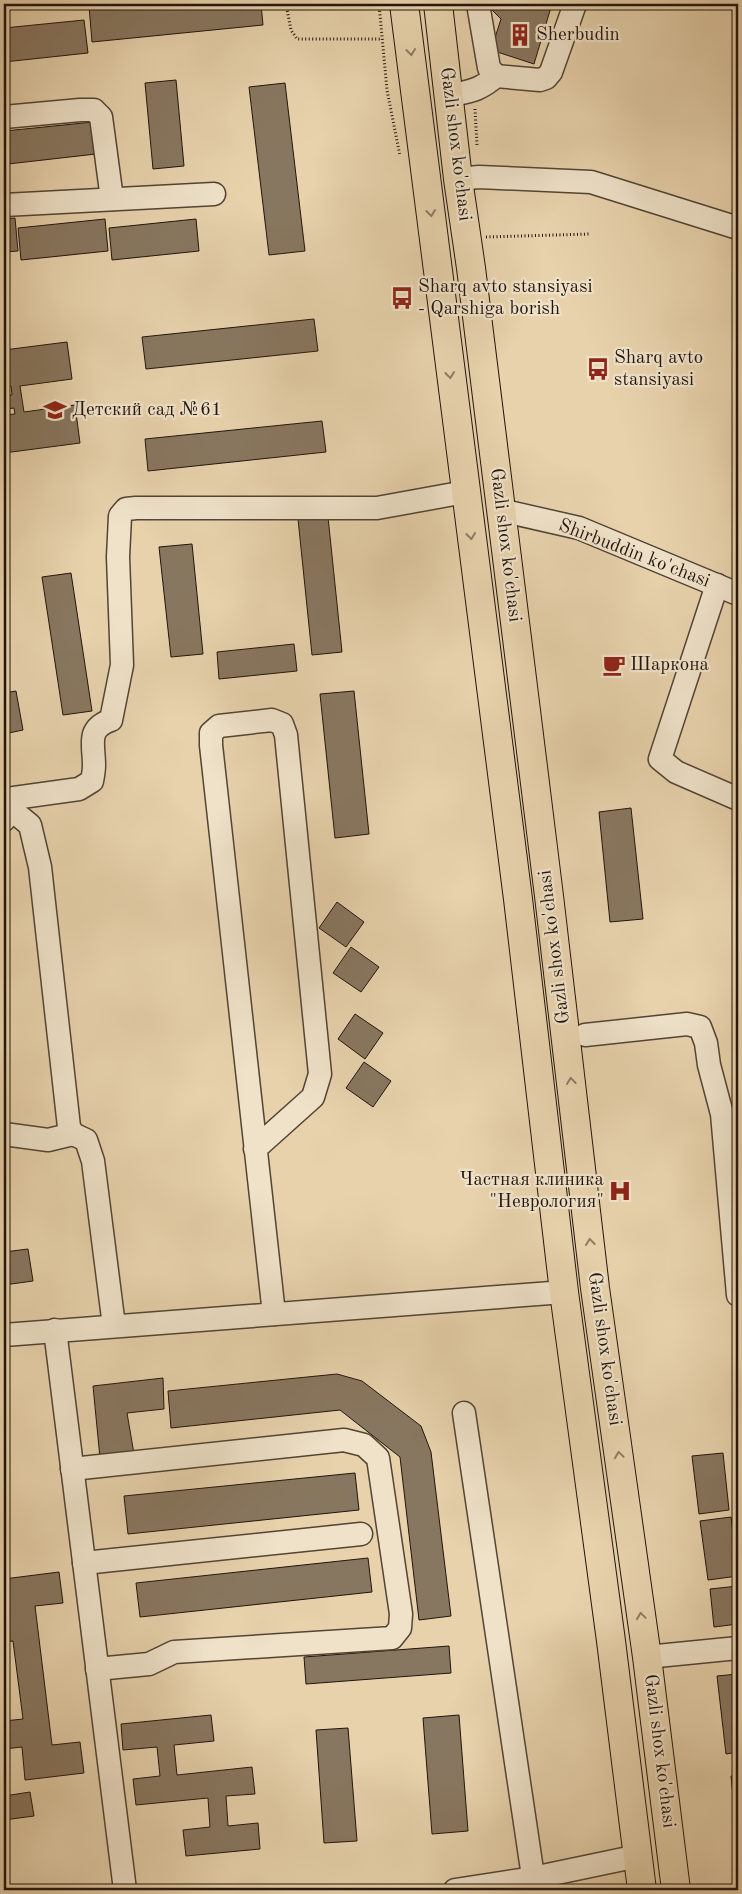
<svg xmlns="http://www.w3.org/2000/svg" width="742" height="1894" viewBox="0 0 742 1894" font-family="'Old Standard TT',serif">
  <rect width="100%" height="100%" fill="#e7d2ac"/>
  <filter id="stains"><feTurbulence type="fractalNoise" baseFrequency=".004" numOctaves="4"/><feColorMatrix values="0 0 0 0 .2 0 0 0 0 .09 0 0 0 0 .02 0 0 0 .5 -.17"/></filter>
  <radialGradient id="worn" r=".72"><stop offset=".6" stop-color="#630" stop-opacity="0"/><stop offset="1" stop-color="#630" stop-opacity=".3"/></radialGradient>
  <!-- building -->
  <g fill="#887760" stroke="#22140d">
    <polygon points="116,4 261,4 263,25 92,42 89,6"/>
    <polygon points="493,4 552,4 534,64 491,50 501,19 491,9"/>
    <polygon points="84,20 88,53 4,62 4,28"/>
    <polygon points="176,80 184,166 153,169 145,83"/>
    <polygon points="285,83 305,251 269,255 249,87"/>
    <polygon points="93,122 96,154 8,164 5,131"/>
    <polygon points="15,218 18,251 4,252 4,219"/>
    <polygon points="105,219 108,251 21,260 18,228"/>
    <polygon points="196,219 199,251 112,260 109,228"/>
    <polygon points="314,319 318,351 146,369 142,337"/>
    <polygon points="67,342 72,379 20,386 24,412 75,405 80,443 4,453 4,415 15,414 14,408 7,409 5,396 12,395 11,386 4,387 4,350"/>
    <polygon points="322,421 326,452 148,471 145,439"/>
    <polygon points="328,517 342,652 312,655 298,519"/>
    <polygon points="192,544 203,654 171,657 159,547"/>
    <polygon points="71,573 92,711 63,715 42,577"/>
    <polygon points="294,644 297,671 219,679 217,652"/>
    <polygon points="16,691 23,730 4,734 4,693"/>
    <polygon points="354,691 369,834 335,838 320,694"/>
    <polygon points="631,808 643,919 610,922 599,812"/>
    <polygon points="337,902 364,922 346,947 319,928"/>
    <polygon points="351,947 379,967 361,992 333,973"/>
    <polygon points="355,1014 383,1033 365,1059 338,1039"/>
    <polygon points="364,1062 391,1081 373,1107 346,1088"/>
    <polygon points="28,1249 33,1281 4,1285 4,1252"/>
    <polygon points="337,1374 362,1381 421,1426 431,1452 451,1616 419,1620 400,1457 340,1410 171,1428 168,1391"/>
    <polygon points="163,1378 164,1409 127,1413 134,1454 100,1458 93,1386"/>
    <polygon points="723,1453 729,1510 699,1514 692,1456"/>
    <polygon points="355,1473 359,1510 128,1534 124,1496"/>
    <polygon points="731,1517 738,1576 708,1580 700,1521"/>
    <polygon points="368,1558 372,1592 140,1617 136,1583"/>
    <polygon points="59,1572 63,1603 35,1606 52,1745 80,1742 84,1773 25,1780 22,1747 4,1749 4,1721 23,1719 13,1641 4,1642 4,1579"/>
    <polygon points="738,1586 738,1624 714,1627 710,1589"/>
    <polygon points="449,1646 451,1673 306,1684 304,1657"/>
    <polygon points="738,1674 738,1752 726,1754 717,1676"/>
    <polygon points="211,1715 214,1741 174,1745 177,1775 252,1767 255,1794 226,1796 228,1826 258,1823 260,1849 186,1856 183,1830 210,1827 208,1798 136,1805 133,1779 160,1776 157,1747 123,1750 121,1724"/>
    <polygon points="459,1715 468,1831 432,1834 423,1718"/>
    <polygon points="348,1728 357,1841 324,1843 316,1730"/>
    <polygon points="738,1775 738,1845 731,1776"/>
    <polygon points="30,1792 34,1816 4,1820 4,1796"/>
  </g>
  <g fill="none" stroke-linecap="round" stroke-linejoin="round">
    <defs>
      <g id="minor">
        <polyline points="478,4 489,68 496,76 540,80 546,78 551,72 575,4"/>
        <path d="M448 96C470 91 479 91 496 76"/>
        <polyline points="4,117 80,110 94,110 101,117 112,199"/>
        <polyline points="458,179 479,177 591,182 738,228"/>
        <polyline points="4,205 214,194"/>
        <polyline points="500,510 579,528 738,594"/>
        <polyline points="717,585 660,759 676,772 738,799"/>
        <polyline points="8,807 30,825 40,867 69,1127 73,1134 86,1140 93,1161 114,1326"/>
        <path d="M4 820 7 816 8 807 14 798 79 789 92 781C93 776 94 771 94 765 94 744 86 729 111 720L122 665 118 557 120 516 126 509 136 508H377L465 492"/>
        <polyline points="585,1035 687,1024 700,1027 706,1043 709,1065 722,1114 738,1295"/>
        <polyline points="4,1134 48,1140 73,1134"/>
        <polyline points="255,1149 313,1097 320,1074 286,735 282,724 272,720 219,726 211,733 211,745 274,1314"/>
        <polyline points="55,1330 125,1890"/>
        <polyline points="4,1335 564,1292"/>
        <polyline points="464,1413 535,1890"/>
        <polyline points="72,1469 344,1440 364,1445 378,1458 401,1614 400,1628 392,1638 174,1652 149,1664 97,1669"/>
        <polyline points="84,1563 361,1534"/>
        <polyline points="647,1657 738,1648"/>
        <polyline points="455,1890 533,1878 638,1856"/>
      </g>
      <g id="highway">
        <polyline points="404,4 518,899 564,1292 611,1641 642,1890"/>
        <polyline points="438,4 458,179 471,268 549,896 595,1288 647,1657 676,1890"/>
      </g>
    </defs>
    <!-- minor casing -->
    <use href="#minor" stroke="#534435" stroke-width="25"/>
    <!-- highway casing -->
    <use href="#highway" stroke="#22140d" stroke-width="30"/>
    <!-- path -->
    <g stroke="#22140d" stroke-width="3" stroke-dasharray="1 2.5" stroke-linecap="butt">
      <polyline points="286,4 291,30 297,39 382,39"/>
      <polyline points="379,4 387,90 400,156"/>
      <polyline points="475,109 477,145"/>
      <polyline points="486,237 590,234"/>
    </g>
    <!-- minor -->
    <use href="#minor" stroke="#efe2c9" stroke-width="22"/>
    <!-- highway -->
    <use href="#highway" stroke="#e7d2ac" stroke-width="28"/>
  </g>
  <!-- one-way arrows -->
  <defs><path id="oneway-chevron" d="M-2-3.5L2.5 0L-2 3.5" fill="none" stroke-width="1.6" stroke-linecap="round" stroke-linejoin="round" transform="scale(1.25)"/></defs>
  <g stroke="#8e7c64">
    <use href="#oneway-chevron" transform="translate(411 52) rotate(83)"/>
    <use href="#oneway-chevron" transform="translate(431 213) rotate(83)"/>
    <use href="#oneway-chevron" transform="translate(450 375) rotate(83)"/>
    <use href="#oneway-chevron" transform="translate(471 536) rotate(83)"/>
    <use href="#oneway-chevron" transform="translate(571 1081) rotate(-97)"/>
    <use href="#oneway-chevron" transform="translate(590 1242) rotate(-97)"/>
    <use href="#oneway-chevron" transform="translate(619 1455) rotate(-98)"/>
    <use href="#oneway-chevron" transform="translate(641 1616) rotate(-98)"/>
  </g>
  <!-- icons -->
  <defs>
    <symbol id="building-bare" viewBox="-9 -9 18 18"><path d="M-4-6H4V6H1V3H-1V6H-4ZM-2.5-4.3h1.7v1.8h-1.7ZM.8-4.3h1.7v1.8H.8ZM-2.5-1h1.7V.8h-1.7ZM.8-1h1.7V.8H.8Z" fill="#8f2418" stroke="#efe2c9" stroke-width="2.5" paint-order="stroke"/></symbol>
    <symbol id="bus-bare" viewBox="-9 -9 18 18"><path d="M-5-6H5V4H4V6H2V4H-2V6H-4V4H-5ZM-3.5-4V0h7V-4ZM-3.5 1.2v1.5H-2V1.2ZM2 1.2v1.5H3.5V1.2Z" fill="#8f2418" stroke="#efe2c9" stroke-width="2.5" paint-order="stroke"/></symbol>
    <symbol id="school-bare" viewBox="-9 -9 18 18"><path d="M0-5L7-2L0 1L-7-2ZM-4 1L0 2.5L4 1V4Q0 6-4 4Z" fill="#8f2418" stroke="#efe2c9" stroke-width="2.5" paint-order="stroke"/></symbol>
    <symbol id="cafe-bare" viewBox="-9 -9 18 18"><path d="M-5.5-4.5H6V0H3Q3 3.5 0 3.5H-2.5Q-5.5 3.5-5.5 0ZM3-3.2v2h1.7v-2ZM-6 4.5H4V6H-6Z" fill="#8f2418" stroke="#efe2c9" stroke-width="2.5" paint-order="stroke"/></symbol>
    <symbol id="hospital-bare" viewBox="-9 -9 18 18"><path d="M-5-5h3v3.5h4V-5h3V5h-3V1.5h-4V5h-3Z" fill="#8f2418" stroke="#efe2c9" stroke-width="2.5" paint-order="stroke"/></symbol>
  </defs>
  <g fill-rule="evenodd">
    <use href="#building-bare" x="504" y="19" width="32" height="32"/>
    <use href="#bus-bare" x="386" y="282" width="32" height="32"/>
    <use href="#bus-bare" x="582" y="353" width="32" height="32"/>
    <use href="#school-bare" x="39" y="394" width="32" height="32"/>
    <use href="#cafe-bare" x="598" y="649" width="32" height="32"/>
    <use href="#hospital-bare" x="604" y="1175" width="32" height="32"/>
  </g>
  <g text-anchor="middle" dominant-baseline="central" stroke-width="4.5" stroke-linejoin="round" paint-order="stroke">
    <!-- poi labels -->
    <g font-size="19" fill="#22140d" stroke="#efe2c9" text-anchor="start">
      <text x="536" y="35">Sherbudin</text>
      <text x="418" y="287">Sharq avto stansiyasi<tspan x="418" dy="22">- Qarshiga borish</tspan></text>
      <text x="614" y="358">Sharq avto<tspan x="614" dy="22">stansiyasi</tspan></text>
      <text x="72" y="410">Детский сад №61</text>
      <text x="630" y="665">Шаркона</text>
      <text x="604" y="1180" text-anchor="end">Частная клиника<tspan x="604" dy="22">"Неврология"</tspan></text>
    </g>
    <!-- street labels -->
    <g font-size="19" fill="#22140d" stroke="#efe2c9">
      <text transform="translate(455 144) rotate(83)">Gazli shox ko'chasi</text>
      <text transform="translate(505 545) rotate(83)">Gazli shox ko'chasi</text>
      <text transform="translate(634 554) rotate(21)">Shirbuddin ko'chasi</text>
      <text transform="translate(555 947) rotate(-97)">Gazli shox ko'chasi</text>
      <text transform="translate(604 1349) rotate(82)">Gazli shox ko'chasi</text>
      <text transform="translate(659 1751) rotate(83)">Gazli shox ko'chasi</text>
    </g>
  </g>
  <!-- margin -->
  <rect width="742" height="1894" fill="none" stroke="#e7d2ac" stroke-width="20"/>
  <rect x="5" y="5" width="732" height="1884" fill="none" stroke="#22140d" stroke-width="2.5"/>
  <rect x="10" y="10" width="722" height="1874" fill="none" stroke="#22140d"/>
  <rect width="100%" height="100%" filter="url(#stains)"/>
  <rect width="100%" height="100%" fill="url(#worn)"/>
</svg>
